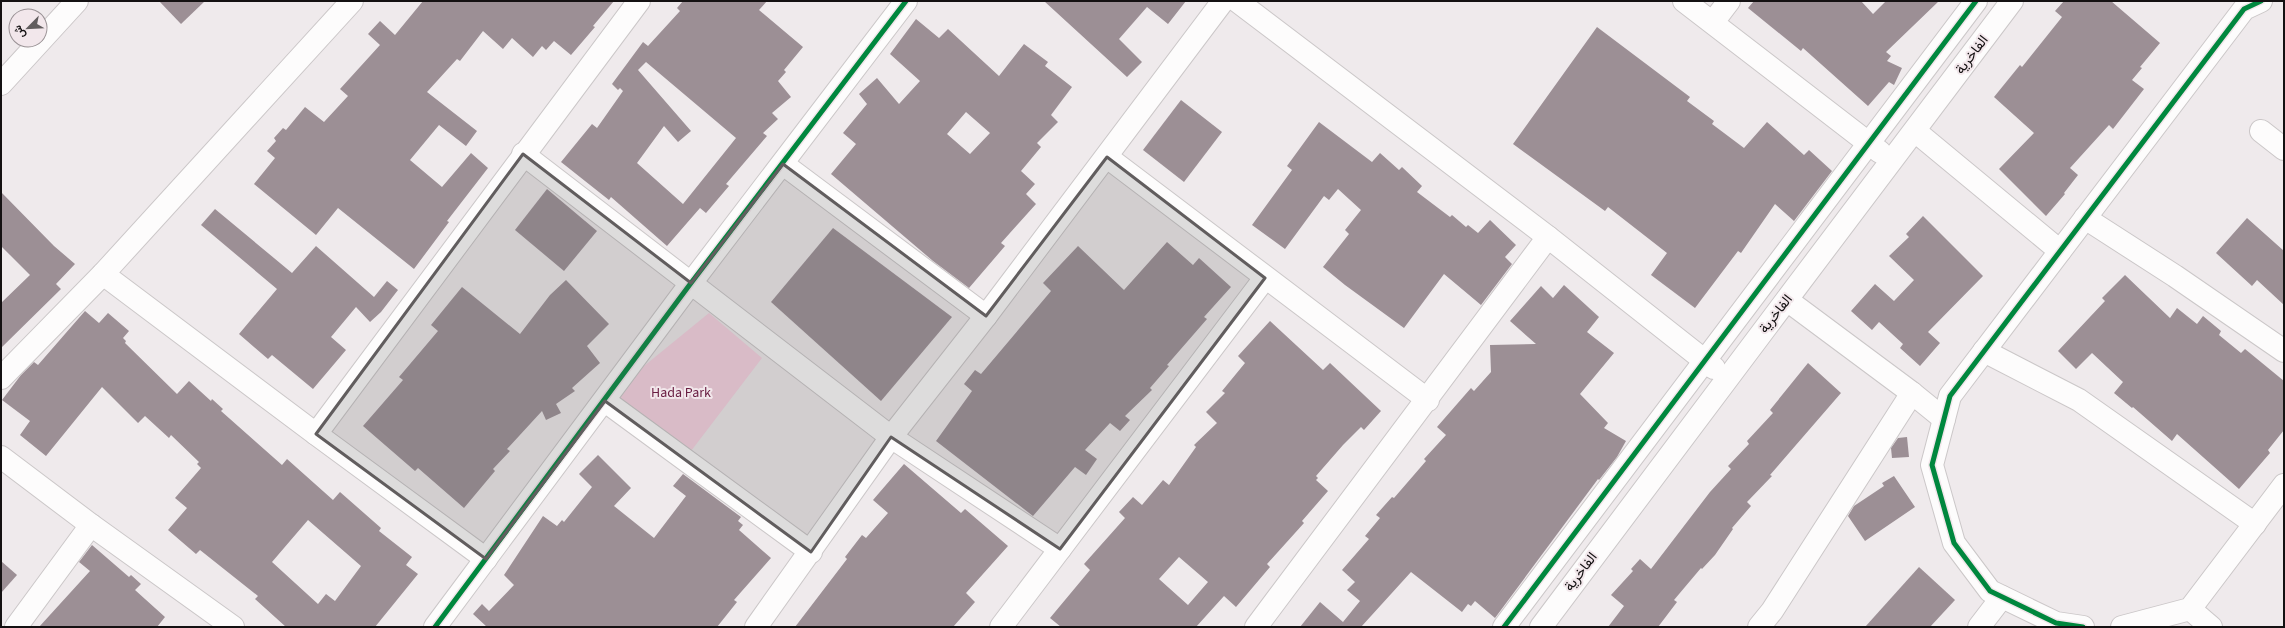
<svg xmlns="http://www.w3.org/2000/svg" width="2285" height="628" viewBox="0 0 2285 628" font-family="'Source Sans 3',Vazirmatn,sans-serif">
  <rect width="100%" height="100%" fill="#efeaec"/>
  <!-- green -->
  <polygon fill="#f8d3e1" points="709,313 762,358 688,455 611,393"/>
  <!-- building -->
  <g fill="#9c8f95" fill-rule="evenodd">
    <polygon points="159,1 205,1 181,24"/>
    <polygon points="423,1 614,1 593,26 595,27 571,55 554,41 546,50 542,46 533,57 512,38 503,49 483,31 460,61 457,59 427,92 477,131 466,146 439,125 410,160 442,187 471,153 488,168 447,221 449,222 414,269 338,208 316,235 254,184 275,158 267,151 276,141 274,138 283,128 286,130 305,107 324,122 348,96 340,89 380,45 368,34 380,21 395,35"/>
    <path d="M683 1H767L759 10 803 47 784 70 786 72 778 81 791 97 772 113 778 119 763 133 767 136 726 184 729 186 706 213 700 208 667 246 611 197 609 200 561 162 592 124 597 128 623 91 620 88 618 90 612 84 643 42 648 46 680 11 677 8ZM646 62 736 138 683 204 637 163 664 126 678 142 691 131 638 70Z"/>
    <polygon points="1044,1 1186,1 1168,24 1147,7 1119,39 1142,62 1127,77"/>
    <polygon points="1754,1 1861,1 1873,14 1886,1 1939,1 1886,52 1891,56 1887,61 1902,68 1894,85 1889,82 1868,106 1803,48 1801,51 1748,8"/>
    <polygon points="2064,1 2111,1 2160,43 2140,67 2142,68 2132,80 2144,89 2113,129 2109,125 2070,168 2078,175 2064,193 2065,194 2046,216 1999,169 2034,133 1994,97 2020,65 2022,67 2062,17 2055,11"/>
    <path d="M916 19 939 38 948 29 999 76 1024 44 1048 62 1045 66 1072 87 1051 115 1058 122 1037 143 1041 147 1021 171 1035 184 1026 194 1036 204 1001 243 1005 246 969 288 933 261 831 174 856 144 843 133 867 104 859 94 877 78 899 104 920 81 890 54ZM966 112 990 133 970 154 947 134Z"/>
    <polygon points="1597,27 1690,97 1687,101 1714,121 1712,124 1744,148 1767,122 1804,155 1809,150 1832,171 1794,221 1775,204 1741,253 1738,251 1695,308 1651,275 1667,253 1608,207 1605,211 1513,144"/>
    <polygon points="1181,100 1222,132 1184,182 1143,150"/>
    <polygon points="1319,122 1372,162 1380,153 1399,170 1402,167 1422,186 1417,192 1450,217 1452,215 1466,227 1468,225 1478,233 1490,220 1516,245 1505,257 1512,264 1481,305 1444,274 1404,328 1345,285 1323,267 1349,234 1345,230 1361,210 1338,189 1329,200 1324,196 1285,249 1252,225 1292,170 1287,166"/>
    <polygon points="547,189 597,231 564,271 515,230"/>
    <polygon points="1,192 54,246 75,264 56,284 61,289 1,348 1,303 30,275 1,246"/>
    <polygon points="215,209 292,273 316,246 374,297 387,281 398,290 381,312 370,322 356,307 331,337 346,350 313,389 272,355 268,359 239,334 277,289 201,225"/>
    <polygon points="1923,216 1983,276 1928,332 1940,343 1920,366 1900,348 1903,344 1879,322 1872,330 1851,311 1875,284 1894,301 1914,280 1889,256 1909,237 1906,234"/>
    <polygon points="2247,218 2284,251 2284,305 2257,280 2252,286 2216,253"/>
    <polygon points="833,228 952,317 881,401 771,302"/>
    <polygon points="1167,242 1193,265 1199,258 1231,287 1204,317 1207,319 1167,365 1169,366 1150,388 1152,390 1125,416 1130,420 1120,431 1110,423 1085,450 1097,459 1086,475 1075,467 1033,516 936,441 972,391 964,384 975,370 981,374 1051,291 1043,283 1078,246 1124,290"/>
    <polygon points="2125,275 2170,318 2177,308 2197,324 2203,316 2221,331 2219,335 2241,353 2245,349 2284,381 2284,430 2268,450 2270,453 2239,489 2177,434 2172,441 2133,407 2132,408 2114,393 2123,382 2092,353 2076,369 2058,351 2105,301 2102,298"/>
    <polygon points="566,280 609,324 587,346 600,363 572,388 575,391 556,404 561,413 546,420 542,411 507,449 510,451 493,469 495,471 464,508 418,468 415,471 363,426 403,380 399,377 438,331 431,325 462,287 520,334 550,295"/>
    <polygon points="1564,285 1599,317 1587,332 1614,353 1580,394 1608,423 1604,428 1626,441 1617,457 1599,480 1598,479 1495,618 1475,601 1471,606 1468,604 1462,612 1411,572 1361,627 1300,627 1320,602 1343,622 1360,601 1347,590 1355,582 1342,570 1369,539 1365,536 1380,518 1376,515 1392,497 1394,498 1426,461 1424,459 1446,435 1437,427 1471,388 1474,391 1491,372 1490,345 1536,344 1510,321 1541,286 1553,298"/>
    <path d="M85 311 99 323 108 313 129 331 123 338 126 341 125 343 177 394 189 381 211 401 212 399 223 409 221 411 282 465 287 459 333 500 340 492 381 528 379 531 412 557 406 565 418 574 375 627H286L255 599 258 596 200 550 196 554 168 530 187 508 175 498 201 468 197 464 199 462 171 435 169 438 145 416 138 423 102 387 46 456 20 435 30 421 2 400 21 375 34 362 38 365ZM308 520 361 566 335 601 326 594 318 604 272 562Z"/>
    <path d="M1270 321 1323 370 1330 363 1381 411 1364 430 1361 427 1343 445 1316 476 1318 478 1316 480 1328 491 1302 521 1304 523 1267 564 1270 567 1236 607 1224 596 1196 627H1061L1050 618 1090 570 1084 564 1125 518 1119 512 1133 497 1142 505 1163 480 1169 485 1196 447 1194 445 1217 423 1206 412 1225 393 1222 391 1245 363 1238 356ZM1179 557 1208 582 1188 605 1159 579Z"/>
    <polygon points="1808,363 1841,393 1770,475 1772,476 1747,502 1751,506 1732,528 1733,529 1715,555 1702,569 1701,568 1674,600 1677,602 1658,627 1608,627 1624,606 1611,595 1633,571 1631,569 1640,559 1651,569 1710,492 1731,469 1728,466 1749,444 1747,441 1773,413 1770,410"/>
    <polygon points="1907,437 1909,457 1892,458 1891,448 1898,438"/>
    <polygon points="598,455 631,488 614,506 654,538 686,496 673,486 683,474 741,517 738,521 743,525 739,530 771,558 734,600 737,602 717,627 487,627 473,614 482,604 489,611 514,585 504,575 543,516 557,526 562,520 564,522 592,487 579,474"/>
    <polygon points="904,464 961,513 965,509 1008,546 966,593 975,602 953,627 795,627 847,559 845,557 862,535 866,538 888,513 873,500"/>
    <polygon points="1894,476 1915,507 1865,541 1848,516 1854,506 1884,486 1882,483"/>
    <polygon points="92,545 129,577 131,575 141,584 135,590 165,617 157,627 39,627 90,571 79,562"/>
    <polygon points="1,561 17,575 1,593"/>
    <polygon points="1919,567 1955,600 1930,627 1865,627"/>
  </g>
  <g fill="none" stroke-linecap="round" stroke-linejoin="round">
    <defs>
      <g id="minor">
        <polyline points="1237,1 1548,237 1714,368"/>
        <polyline points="1684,1 1880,152"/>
        <polyline points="1713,22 1729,1"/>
        <polyline points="1,84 77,1"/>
        <polyline points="1915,131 2060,251"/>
        <polyline points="2261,131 2284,149"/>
        <polyline points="523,154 891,437 1060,549"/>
        <polyline points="1107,157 1428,400"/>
        <polyline points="783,164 986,316"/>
        <polyline points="2085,218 2175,276 2284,351"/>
        <polyline points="103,274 316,434 486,559"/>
        <polyline points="1787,300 1912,393 1944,419"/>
        <polyline points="1984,351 2079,400 2255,524"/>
        <polyline points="1,378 103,274 352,1"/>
        <polyline points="605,401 811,552"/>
        <polyline points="316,434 639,1"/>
        <polyline points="1,457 91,525 233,627"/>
        <polyline points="2190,609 2211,627"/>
        <polyline points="16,627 91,525"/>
        <polyline points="435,627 691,283 906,1"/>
        <polyline points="756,627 891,437 986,316 1223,1"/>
        <polyline points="1001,627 1265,278"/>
        <polyline points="1256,627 1548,237"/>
        <polyline points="1504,627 1976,1"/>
        <path d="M1541 627C1697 417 1855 210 2012 1"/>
        <polyline points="1759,627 1772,611 1912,393"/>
        <polyline points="1979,627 2002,597"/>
        <polyline points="2083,627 2056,623 1990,591 1954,543 1932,465 1950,396 2244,9 2261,1"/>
        <polyline points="2122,627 2190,609 2284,485"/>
      </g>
    </defs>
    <!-- minor casing -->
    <use href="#minor" stroke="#cbc7c8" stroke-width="24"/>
    <!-- minor -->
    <use href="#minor" stroke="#fdfcfc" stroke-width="22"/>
    <defs>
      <g id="cycleway">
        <polyline points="435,627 691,283 906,1"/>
        <polyline points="1504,627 1976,1"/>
        <polyline points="2083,627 2056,623 1990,591 1954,543 1932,465 1950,396 2244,9 2261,1"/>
      </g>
    </defs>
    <!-- cycleway casing -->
    <use href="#cycleway" stroke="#f2e7eb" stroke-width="8"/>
    <!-- cycleway -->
    <use href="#cycleway" stroke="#00873e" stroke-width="5"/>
  </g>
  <!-- marked area -->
  <path fill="#615d5e" fill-opacity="0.2" stroke="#615d5e" stroke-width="3" stroke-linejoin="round" d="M523 154 691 283 783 164 986 316 1107 157 1265 278 1060 549 891 437 811 552 605 401 486 559 316 434Z"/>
  <g text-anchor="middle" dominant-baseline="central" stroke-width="4" stroke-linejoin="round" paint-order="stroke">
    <!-- street labels -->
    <g font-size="14" fill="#141112" stroke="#f2e7eb">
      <text transform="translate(1972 55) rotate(-53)">الفاخرية</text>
      <text transform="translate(1776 314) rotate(-52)">الفاخرية</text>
      <text transform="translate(1581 572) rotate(-53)">الفاخرية</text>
    </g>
    <!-- park labels -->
    <g font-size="14" fill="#691c41" stroke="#f2e7eb">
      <text x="681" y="393">Hada Park</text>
    </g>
  </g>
  <!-- border -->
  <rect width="2285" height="628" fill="none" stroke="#141112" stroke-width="4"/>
  <!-- north arrow -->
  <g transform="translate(28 28) rotate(246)"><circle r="19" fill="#f2e7eb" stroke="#999194"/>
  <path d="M0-3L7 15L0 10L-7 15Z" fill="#615d5e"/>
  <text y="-6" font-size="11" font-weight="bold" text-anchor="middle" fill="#141112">ش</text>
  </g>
</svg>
